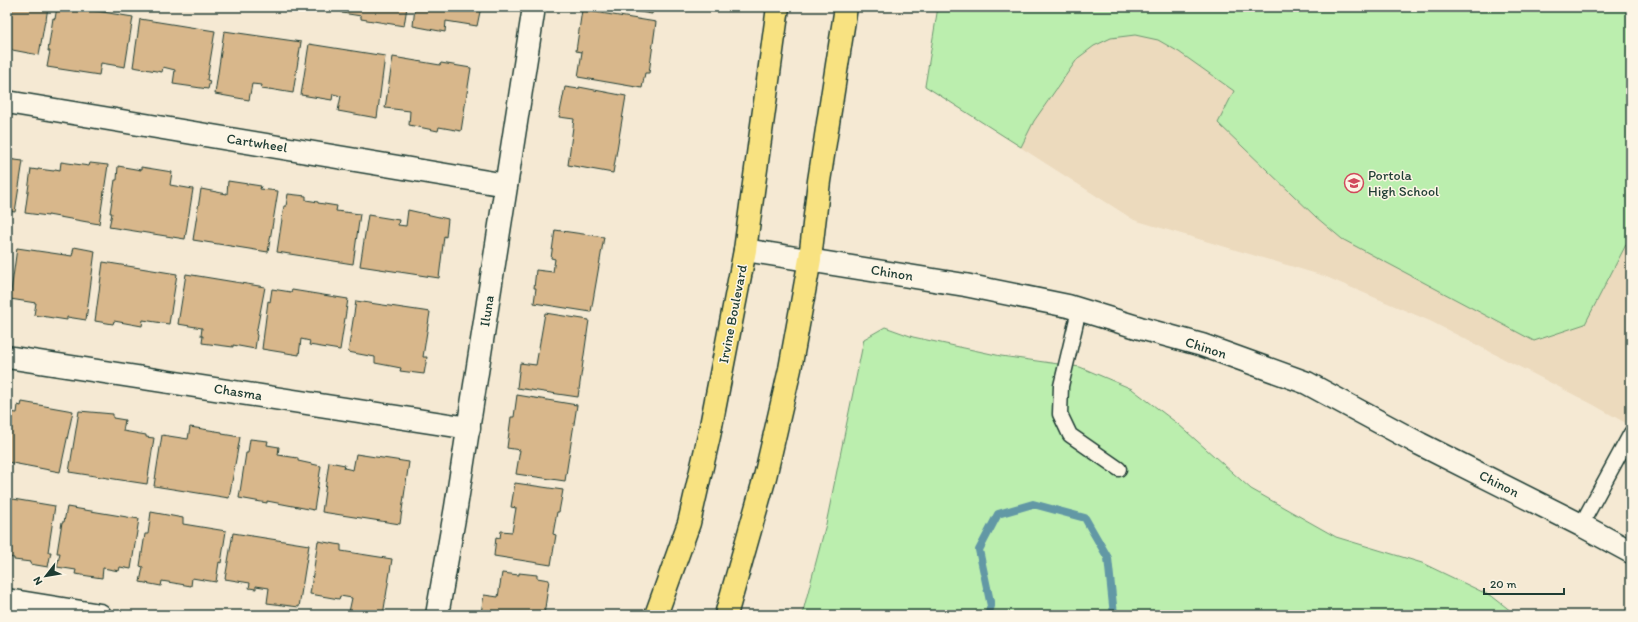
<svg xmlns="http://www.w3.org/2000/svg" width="1638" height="622" viewBox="0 0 1638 622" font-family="Itim,sans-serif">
  <rect width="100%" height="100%" fill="#f5e9d3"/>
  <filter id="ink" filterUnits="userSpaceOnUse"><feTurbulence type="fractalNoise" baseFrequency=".025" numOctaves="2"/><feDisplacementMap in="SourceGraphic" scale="8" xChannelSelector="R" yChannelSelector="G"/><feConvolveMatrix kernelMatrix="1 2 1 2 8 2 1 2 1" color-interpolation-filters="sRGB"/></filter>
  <g filter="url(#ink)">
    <!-- built -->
    <polygon fill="#ecdabd" points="938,7 1631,7 1631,426 1592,404 1430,321 1324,276 1134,220 925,86"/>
    <!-- green -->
    <g fill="#bbeeae" stroke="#6d9671">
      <polygon points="938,7 1631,7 1631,235 1585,324 1534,341 1342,239 1316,217 1218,123 1234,91 1179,52 1158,40 1135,35 1111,38 1094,46 1078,58 1034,121 1021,147 925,86"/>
      <polygon points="885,327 913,337 1001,356 1080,367 1132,389 1178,424 1251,489 1336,537 1422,563 1493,597 1516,615 802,615 826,524 864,339"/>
    </g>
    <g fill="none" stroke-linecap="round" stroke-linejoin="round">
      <!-- stream -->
      <polyline stroke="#6298a5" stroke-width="8" points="988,615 991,606 979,550 998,514 1033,504 1085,518 1108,558 1114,615"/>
    </g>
    <!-- building -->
    <g fill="#d8b78b" stroke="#1f3d34">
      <polygon points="7,7 48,7 46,20 45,20 39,55 7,49"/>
      <polygon points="57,7 72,7 133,17 125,67 101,63 99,75 47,67 50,51 48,51 53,18 55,19"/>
      <polygon points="342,7 407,7 404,26 361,19 361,16 342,13"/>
      <polygon points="415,7 481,7 477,26 446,21 445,32 413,26"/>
      <polygon points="608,7 653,7 652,14"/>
      <polygon points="582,10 656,22 649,73 645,73 642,88 578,77 582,52 576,51"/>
      <polygon points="140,19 215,31 207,80 210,81 208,89 173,84 175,70 163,67 162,72 133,67"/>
      <polygon points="224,31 301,42 293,93 269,89 269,90 261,89 262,85 252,84 249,100 215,94"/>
      <polygon points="309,44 385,56 377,118 338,111 341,96 333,94 332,100 301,95"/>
      <polygon points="393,57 440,65 441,63 471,68 461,131 439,127 438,131 409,125 410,111 385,108"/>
      <polygon points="565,87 579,89 579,87 626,96 613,173 568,165 574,119 559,117"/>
      <polygon points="7,159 23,161 15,212 7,211"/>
      <polygon points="61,162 89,166 90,163 108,165 99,224 48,215 48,216 25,213 31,169 38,170 38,169 54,171 55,169 60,170"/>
      <polygon points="118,166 141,170 141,167 172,172 170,185 193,189 185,239 109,227 112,213 110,213 115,180 117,180"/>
      <polygon points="228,181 261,186 260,189 278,191 268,252 193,240 201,189 227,194"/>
      <polygon points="288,194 306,196 306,200 318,202 318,203 337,206 336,211 360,214 353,264 277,252 284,206 286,206"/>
      <polygon points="408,210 448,219 446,237 444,236 439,278 360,266 368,215 399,220 398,225 406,226"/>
      <polygon points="555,230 604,237 591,312 534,303 536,288 534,288 536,270 553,272 555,259 551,258"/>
      <polygon points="74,247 95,251 86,320 67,317 67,320 34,315 36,303 10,299 17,248 72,256"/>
      <polygon points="103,262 177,274 169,324 143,320 142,326 114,321 113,324 95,321"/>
      <polygon points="186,274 265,287 256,334 257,335 255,349 233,345 233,347 202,343 203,336 201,336 202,328 178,324"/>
      <polygon points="272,289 291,292 292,290 348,299 340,350 309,345 310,341 301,339 299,355 262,349 268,301 270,302"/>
      <polygon points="356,301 430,312 423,357 427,357 424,374 400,371 401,368 375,363 375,357 348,352"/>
      <polygon points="545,313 589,320 578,397 517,388 520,363 536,365"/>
      <polygon points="517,395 577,405 565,481 516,474 520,450 507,448 511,417 514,417"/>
      <polygon points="22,402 73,411 60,472 7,462 7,412 17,413 18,405 21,406"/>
      <polygon points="79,411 113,414 113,418 125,420 123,431 146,435 146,437 154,438 147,484 69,472"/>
      <polygon points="190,427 222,432 222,434 240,437 229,498 154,486 162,435 188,439"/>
      <polygon points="250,439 268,441 267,445 279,447 278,455 298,458 298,461 321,466 314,510 267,501 267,503 239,498 246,453 248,453"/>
      <polygon points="356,454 409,462 400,524 322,512 329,462 345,465 344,468 353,470"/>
      <polygon points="515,483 563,490 559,512 557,512 553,534 556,535 551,565 494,556 496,537 500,538 501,531 512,532 516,508 511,507"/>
      <polygon points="7,498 55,506 48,552 51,552 48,567 30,564 31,562 14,560 14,558 7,557"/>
      <polygon points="67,507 139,519 131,569 120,567 119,571 103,568 102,578 75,574 76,570 57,567 60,553 57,553 62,522 64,522"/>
      <polygon points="151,512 183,518 183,524 226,531 221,563 219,562 216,582 192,578 191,586 162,581 161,586 140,582 143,567 140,566 145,534 148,534"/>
      <polygon points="233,533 309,545 299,607 267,603 269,588 256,586 256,589 249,588 250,583 225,579"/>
      <polygon points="318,541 341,545 341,551 392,559 383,615 364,615 349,612 352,598 340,596 339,599 310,594"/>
      <polygon points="502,573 519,575 519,573 537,575 537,578 549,580 544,615 484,615 484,614 481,613 484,595 498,597"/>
    </g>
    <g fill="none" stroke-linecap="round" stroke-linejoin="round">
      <defs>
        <g id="lane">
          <polyline points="1079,310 1061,386 1060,414 1070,435 1119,469"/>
          <polyline points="1581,525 1631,433"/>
        </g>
        <g id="street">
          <polyline points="7,102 506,185"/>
          <polyline points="7,357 469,428"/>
          <polyline points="7,600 100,615"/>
          <polyline points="437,615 456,507 534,7"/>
        </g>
        <polyline id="secondary" points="745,250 965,285 1068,306 1140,328 1202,345 1307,383 1420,444 1581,525 1631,552"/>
        <g id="primary">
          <polyline points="656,615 689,523 709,436 745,250 778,7"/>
          <polyline points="726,615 765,477 790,369 810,259 819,181 846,7"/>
        </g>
      </defs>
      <!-- lane casing -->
      <use href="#lane" stroke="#1f3d34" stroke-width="17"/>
      <!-- street casing -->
      <use href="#street" stroke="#1f3d34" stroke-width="25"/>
      <!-- secondary casing -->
      <use href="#secondary" stroke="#1f3d34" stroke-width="25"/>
      <!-- primary casing -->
      <use href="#primary" stroke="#1f3d34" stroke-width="25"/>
      <!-- lane -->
      <use href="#lane" stroke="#fcf5e5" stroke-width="14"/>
      <!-- street -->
      <use href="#street" stroke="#fcf5e5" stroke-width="22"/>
      <!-- secondary -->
      <use href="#secondary" stroke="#fcf5e5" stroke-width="22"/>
      <!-- primary -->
      <use href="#primary" stroke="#f8e281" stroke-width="22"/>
    </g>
  </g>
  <!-- icons -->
  <defs>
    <symbol id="school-ring" viewBox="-11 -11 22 22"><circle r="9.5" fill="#fcf5e5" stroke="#d1495b" stroke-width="1.5"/><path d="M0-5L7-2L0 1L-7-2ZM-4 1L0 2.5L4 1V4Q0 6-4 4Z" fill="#d1495b"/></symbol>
  </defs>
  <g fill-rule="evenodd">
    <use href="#school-ring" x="1343" y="172" width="22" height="22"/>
  </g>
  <g text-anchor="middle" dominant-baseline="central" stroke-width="3" stroke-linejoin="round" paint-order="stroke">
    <!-- street labels -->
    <g font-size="14" fill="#1f3d34" stroke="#fcf5e5">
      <text transform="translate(257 143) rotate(9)">Cartwheel</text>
      <text transform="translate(892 273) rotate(9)">Chinon</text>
      <text transform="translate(487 311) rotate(-81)">Iluna</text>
      <text transform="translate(733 314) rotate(-79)">Irvine Boulevard</text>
      <text transform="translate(1206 348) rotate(18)">Chinon</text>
      <text transform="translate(238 392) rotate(9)">Chasma</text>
      <text transform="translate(1499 484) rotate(27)">Chinon</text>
    </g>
    <!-- poi labels -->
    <g font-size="14" fill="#1f3d34" stroke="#fcf5e5" text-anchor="start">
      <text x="1368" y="175">Portola<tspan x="1368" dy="16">High School</tspan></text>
    </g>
  </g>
  <!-- margin -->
  <rect width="1638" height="622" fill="none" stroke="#fcf5e5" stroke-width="24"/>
  <rect x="12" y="12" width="1614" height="598" fill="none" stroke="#1f3d34" stroke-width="1.5" filter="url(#ink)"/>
  <!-- north arrow -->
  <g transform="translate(46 576) rotate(239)" stroke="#fcf5e5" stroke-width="3" paint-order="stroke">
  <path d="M0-3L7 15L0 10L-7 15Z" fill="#1f3d34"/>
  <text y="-6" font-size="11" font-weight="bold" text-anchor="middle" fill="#1f3d34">N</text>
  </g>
  <!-- scale -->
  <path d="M1484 588v6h80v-6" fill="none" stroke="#1f3d34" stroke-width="2"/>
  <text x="1490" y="588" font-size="12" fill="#1f3d34" stroke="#fcf5e5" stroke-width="3" paint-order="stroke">20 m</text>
</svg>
